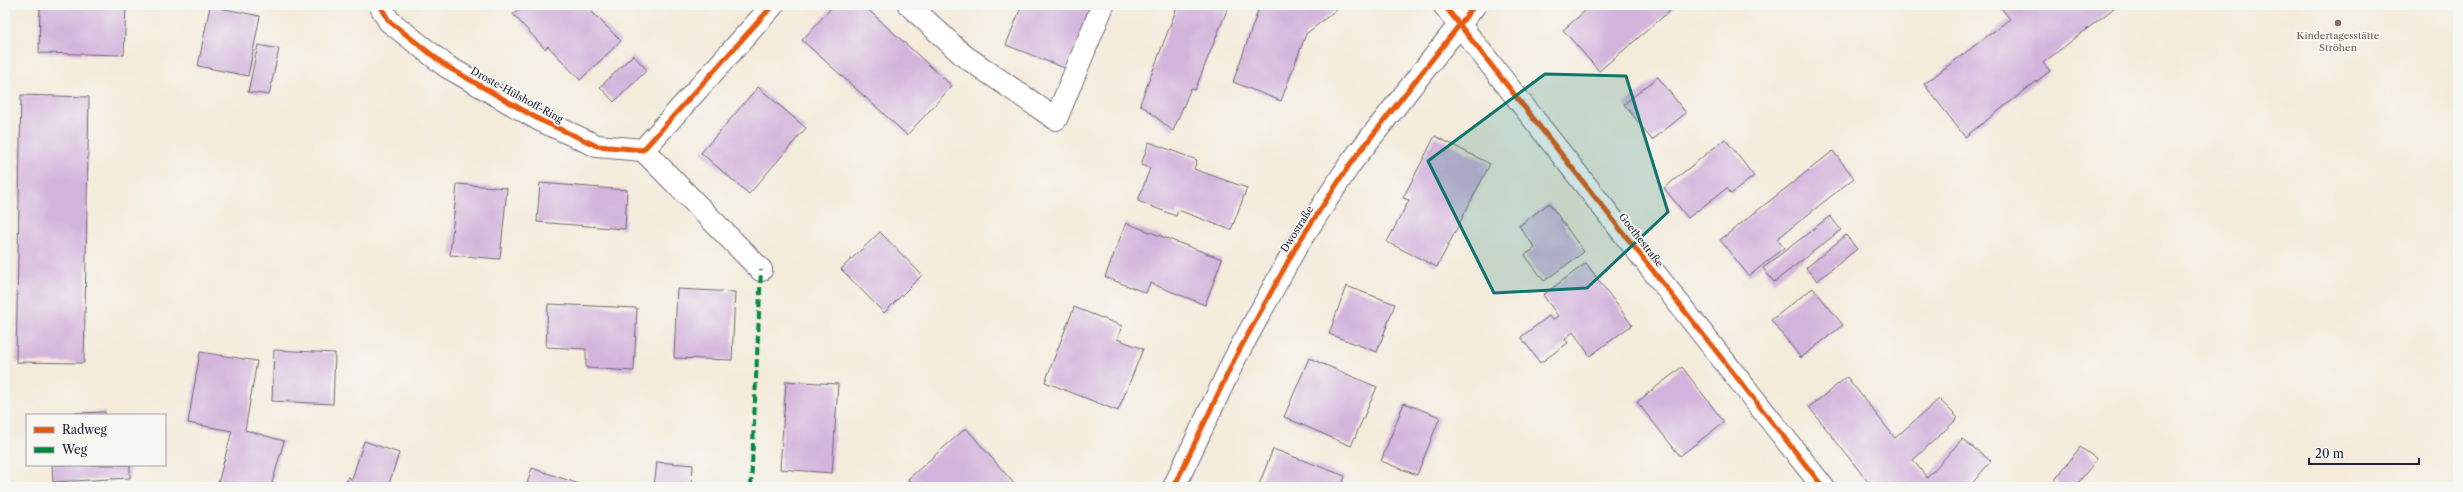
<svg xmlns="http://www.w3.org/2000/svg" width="2463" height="492" viewBox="0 0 2463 492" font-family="'Libre Caslon Text',serif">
  <rect width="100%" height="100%" fill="#f6f6f2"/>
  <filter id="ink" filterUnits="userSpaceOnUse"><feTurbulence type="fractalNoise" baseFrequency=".025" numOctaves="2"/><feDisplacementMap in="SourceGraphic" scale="8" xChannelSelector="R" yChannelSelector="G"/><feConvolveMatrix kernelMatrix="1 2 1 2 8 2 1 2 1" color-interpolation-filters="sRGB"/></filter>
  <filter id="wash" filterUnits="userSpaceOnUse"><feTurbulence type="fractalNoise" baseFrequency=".012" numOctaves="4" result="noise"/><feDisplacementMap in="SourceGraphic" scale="16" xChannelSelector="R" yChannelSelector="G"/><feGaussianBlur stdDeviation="0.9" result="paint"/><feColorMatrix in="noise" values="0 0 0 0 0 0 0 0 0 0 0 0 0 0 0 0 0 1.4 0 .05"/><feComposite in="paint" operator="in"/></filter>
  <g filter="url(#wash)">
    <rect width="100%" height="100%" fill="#f4ebdb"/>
    <g id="blocks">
      <!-- building -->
      <g fill="#d3b4dc">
        <polygon points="40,5 126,5 124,55 39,53"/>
        <polygon points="523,5 581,5 586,10 588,8 621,41 580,80 548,46 545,49 513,14"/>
        <polygon points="834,5 863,5 952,86 907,135 802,40"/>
        <polygon points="1022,5 1093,5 1067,69 1006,45"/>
        <polygon points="1178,5 1229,5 1195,90 1191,88 1173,131 1140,104"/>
        <polygon points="1260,5 1342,5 1306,34 1281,101 1233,82"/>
        <polygon points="1592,5 1677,5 1599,71 1563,30"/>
        <polygon points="2004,5 2118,5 2043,63 2050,71 1965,137 1924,84 2010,19 2001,8"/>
        <polygon points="210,6 260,16 248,76 198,66"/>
        <polygon points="258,45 279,49 269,95 248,92"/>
        <polygon points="633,55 647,70 614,102 600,87"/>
        <polygon points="1658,77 1686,113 1652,140 1624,104"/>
        <polygon points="758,87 806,128 749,194 701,153"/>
        <polygon points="21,95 89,97 84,363 16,362"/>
        <polygon points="1435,136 1490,164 1437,267 1387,242 1409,200 1403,198"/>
        <polygon points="1725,139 1754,176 1731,194 1727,188 1688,218 1664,188"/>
        <polygon points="1149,142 1197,160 1194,169 1247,188 1231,230 1178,210 1176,216 1138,201 1150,168 1141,165"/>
        <polygon points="1833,151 1854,178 1777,239 1784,248 1749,276 1720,240"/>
        <polygon points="540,183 627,190 625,229 537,222"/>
        <polygon points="457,184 507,188 500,259 450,255"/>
        <polygon points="1549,203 1584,252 1544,281 1525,255 1535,248 1519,226"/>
        <polygon points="1830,216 1841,230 1774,282 1763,268"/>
        <polygon points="1126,223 1222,259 1205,305 1150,283 1146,293 1105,277"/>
        <polygon points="880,232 922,275 884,313 841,269"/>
        <polygon points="1846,235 1857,249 1817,281 1806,268"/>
        <polygon points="1586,263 1632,325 1590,356 1573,332 1565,339 1568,343 1540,363 1521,337 1549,316 1552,320 1558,316 1543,295"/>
        <polygon points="1346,286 1395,304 1377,352 1329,334"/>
        <polygon points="1813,288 1843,325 1801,358 1771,320"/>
        <polygon points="677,289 735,292 732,360 674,358"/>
        <polygon points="548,304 637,308 634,371 586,368 586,349 546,347"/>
        <polygon points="1074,307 1122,326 1117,339 1143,349 1118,411 1045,382"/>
        <polygon points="274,350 335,353 333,404 272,401"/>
        <polygon points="200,352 257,361 245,430 284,441 271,487 217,487 232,431 188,423"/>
        <polygon points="1309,358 1377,387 1351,446 1284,417"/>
        <polygon points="1682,367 1724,422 1680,456 1637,402"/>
        <polygon points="1847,377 1895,438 1939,399 1958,418 1913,460 1927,478 1962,439 1991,461 1969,487 1872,487 1809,407"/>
        <polygon points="786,381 838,384 832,473 780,469"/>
        <polygon points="1404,403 1440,417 1417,475 1381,461"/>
        <polygon points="105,412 105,415 73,415 73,413"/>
        <polygon points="966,428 1017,487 915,487 908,479"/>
        <polygon points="364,441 399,453 388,487 345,487 348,477 352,479"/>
        <polygon points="2080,447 2097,459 2075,487 2065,487 2055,480"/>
        <polygon points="1273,449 1345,476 1341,487 1258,487"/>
        <polygon points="657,462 693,465 692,487 654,487"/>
        <polygon points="52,465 130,465 130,478 53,482"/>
        <polygon points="532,468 579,484 578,487 526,487"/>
      </g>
    </g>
  </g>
  <g filter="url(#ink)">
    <use href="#blocks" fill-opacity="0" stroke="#6c6873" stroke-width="1"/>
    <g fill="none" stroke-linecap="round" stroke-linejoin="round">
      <defs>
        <g id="minor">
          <polyline points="380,5 389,21 446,66 540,120 597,146 643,150 773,5"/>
          <polyline points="909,5 963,55 1056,119 1103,5"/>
          <polyline points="1444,5 1823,487"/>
          <polyline points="643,150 761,270"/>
          <polyline points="1174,487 1235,358 1297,245 1350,164 1475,5"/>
        </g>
      </defs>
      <!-- minor casing -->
      <use href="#minor" stroke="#6c6873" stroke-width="24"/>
      <!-- minor -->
      <use href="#minor" stroke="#fff" stroke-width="22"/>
      <!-- quiet -->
      <polyline stroke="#00873e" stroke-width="4" stroke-dasharray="8 4" stroke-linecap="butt" points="751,487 761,270"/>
      <defs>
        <g id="cycleway">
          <polyline points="380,5 389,21 446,66 540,120 597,146 643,150 773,5"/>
          <polyline points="1444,5 1823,487"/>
          <polyline points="1174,487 1235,358 1297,245 1350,164 1475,5"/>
        </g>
      </defs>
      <!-- cycleway casing -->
      <use href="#cycleway" stroke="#f6f6f2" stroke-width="8"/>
      <!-- cycleway -->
      <use href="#cycleway" stroke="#e8590c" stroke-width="5"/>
    </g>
  </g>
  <!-- marked area -->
  <path fill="#0f766e" fill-opacity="0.2" stroke="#0f766e" stroke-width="3" stroke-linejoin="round" d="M1545 74 1626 76 1668 212 1587 288 1494 293 1428 161Z"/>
  <!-- markers -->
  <circle fill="#8d6e63" stroke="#f6f6f2" stroke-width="1.5" cx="2338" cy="23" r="4"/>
  <g text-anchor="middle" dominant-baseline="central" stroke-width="4" stroke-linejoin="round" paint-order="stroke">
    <!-- education labels -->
    <g font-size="10" fill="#785e54" stroke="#f6f6f2">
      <text x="2338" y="35">Kindertagesstätte<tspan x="2338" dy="12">Ströhen</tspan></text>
    </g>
    <!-- street labels -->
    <g font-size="10" fill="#22223b" stroke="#f6f6f2">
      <text transform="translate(517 95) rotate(29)">Droste-Hülshoff-Ring</text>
      <text transform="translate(1297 229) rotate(-58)">Dwostraße</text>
      <text transform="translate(1641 240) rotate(52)">Goethestraße</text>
    </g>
  </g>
  <!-- margin -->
  <rect width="2463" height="492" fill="none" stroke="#f6f6f2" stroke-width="20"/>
  <!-- legend -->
  <rect x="26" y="414" width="140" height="52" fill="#f6f6f2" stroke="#a1a1a9"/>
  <rect x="34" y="427" width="20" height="6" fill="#e8590c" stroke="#a1a1a9"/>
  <text x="62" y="434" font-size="12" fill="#22223b">Radweg</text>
  <rect x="34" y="447" width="20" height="6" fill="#00873e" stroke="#a1a1a9"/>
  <text x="62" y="454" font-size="12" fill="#22223b">Weg</text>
  <!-- scale -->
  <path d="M2309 458v6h110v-6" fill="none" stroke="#22223b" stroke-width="2"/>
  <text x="2315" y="458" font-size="12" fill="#22223b" stroke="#f6f6f2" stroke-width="3" paint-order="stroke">20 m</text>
</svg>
